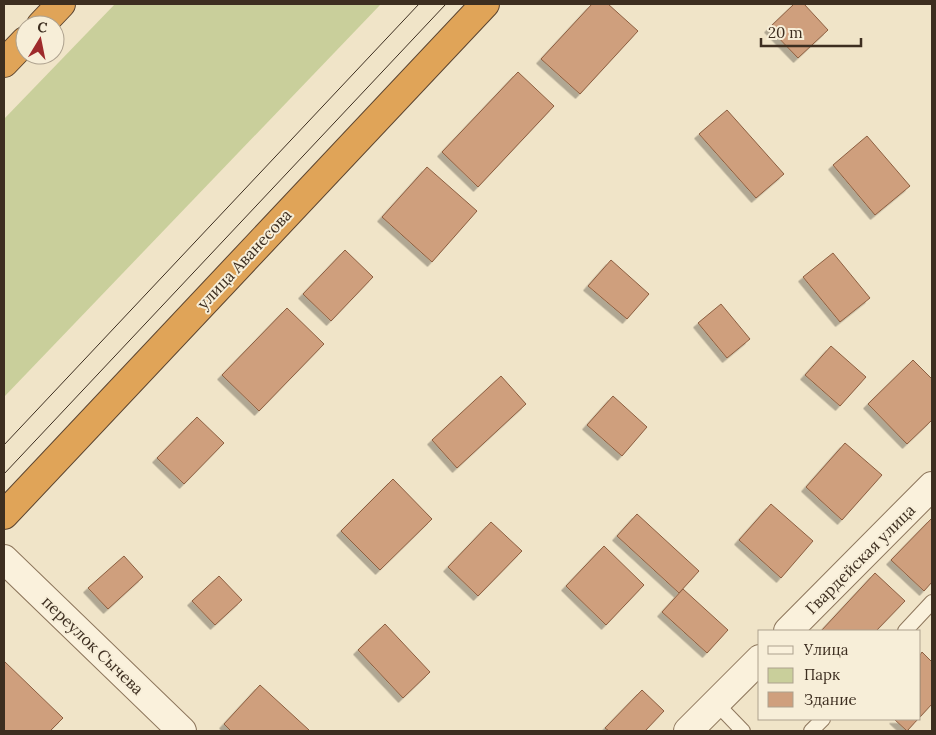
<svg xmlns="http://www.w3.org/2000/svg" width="936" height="735" viewBox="0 0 936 735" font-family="Lora,serif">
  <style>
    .green { fill: #c9cf9b }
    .building { fill: #cf9f7d; stroke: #8d5f41; filter: url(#shadow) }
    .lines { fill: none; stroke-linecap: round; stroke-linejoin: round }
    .lane-casing { stroke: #8d765c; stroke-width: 16 }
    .street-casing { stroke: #8d765c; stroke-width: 30 }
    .highway-casing { stroke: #5b4430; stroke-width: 30 }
    .lane { stroke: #faf1dc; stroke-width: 14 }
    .street { stroke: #faf1dc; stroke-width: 28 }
    .highway { stroke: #e0a458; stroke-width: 28 }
    .tram { stroke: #3d2e20; stroke-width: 1 }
    .labels { text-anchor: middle; stroke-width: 4; stroke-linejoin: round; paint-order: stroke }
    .street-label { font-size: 16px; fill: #3d2e20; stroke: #f7eed8 }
  </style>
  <defs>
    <filter id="shadow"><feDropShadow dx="-4.5" dy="4.5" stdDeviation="0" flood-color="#0004"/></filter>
  </defs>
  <rect width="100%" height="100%" fill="#f0e4c8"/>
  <path class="green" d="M115,4H381L4,397V119Z"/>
  <g class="building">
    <path d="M592,4H608L638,31L580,94L541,59Z"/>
    <path d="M794,4H804L828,30L798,58L769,28Z"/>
    <path d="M518,72L554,106L478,187L442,152Z"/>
    <path d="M727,110L784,174L756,198L699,134Z"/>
    <path d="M867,136L910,186L875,215L833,165Z"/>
    <path d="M427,167L477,211L432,262L382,217Z"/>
    <path d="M345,250L373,277L331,321L303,294Z"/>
    <path d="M833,253L870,298L840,322L803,277Z"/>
    <path d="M611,260L649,294L627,319L588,286Z"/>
    <path d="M721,304L750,339L727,358L698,323Z"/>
    <path d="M287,308L324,344L259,411L222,375Z"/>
    <path d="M831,346L866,377L840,406L805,375Z"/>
    <path d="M913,360L932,379V420L907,444L868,404Z"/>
    <path d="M501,376L526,404L457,468L432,440Z"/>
    <path d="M613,396L647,427L622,456L587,425Z"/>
    <path d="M197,417L224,443L184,484L157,458Z"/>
    <path d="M845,443L882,475L842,520L806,487Z"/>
    <path d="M393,479L432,519L380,570L341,531Z"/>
    <path d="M771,504L813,541L781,578L739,540Z"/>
    <path d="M637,514L699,571L679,593L617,536Z"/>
    <path d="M932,518V582L924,591L891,560Z"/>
    <path d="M491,522L522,551L478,596L448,567Z"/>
    <path d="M604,546L644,585L606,625L566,586Z"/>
    <path d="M124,556L143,577L108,609L88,588Z"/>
    <path d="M875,573L905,601L876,631H821Z"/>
    <path d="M219,576L242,600L215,625L192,601Z"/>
    <path d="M683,589L728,630L707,653L662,612Z"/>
    <path d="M385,624L430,672L403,698L358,650Z"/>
    <path d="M922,652L932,662V704L920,717V655Z"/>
    <path d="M4,661L63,718L50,731H4Z"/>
    <path d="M260,685L309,730L308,731H231L224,724Z"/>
    <path d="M642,690L664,711L645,731H609L605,728Z"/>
    <path d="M894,719H918L907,731Z"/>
  </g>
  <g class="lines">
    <defs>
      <g id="lane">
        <path d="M905,631L932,602"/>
        <path d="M716,703L743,731"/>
        <path d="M811,731L823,719"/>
      </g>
      <g id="street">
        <path d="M4,559L182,731"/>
        <path d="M788,631L932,486"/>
        <path d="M688,731L760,659"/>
      </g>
      <g id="highway">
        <path d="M41,25L61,4"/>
        <path d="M4,63L25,41"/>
        <path d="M4,515L485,4"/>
      </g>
    </defs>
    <use href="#lane" class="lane-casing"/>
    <use href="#street" class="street-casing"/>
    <use href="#highway" class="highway-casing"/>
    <use href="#lane" class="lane"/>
    <use href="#street" class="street"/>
    <use href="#highway" class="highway"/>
    <g class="tram">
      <path d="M4,445L419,4"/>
      <path d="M4,474L446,4"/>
    </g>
  </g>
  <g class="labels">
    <g class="street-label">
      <text transform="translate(244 259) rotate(-47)" y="6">улица Аванесова</text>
      <text transform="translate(860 559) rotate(-45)" y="6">Гвардейская улица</text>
      <text transform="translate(93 645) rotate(44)" y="6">переулок Сычева</text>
    </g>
  </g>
  <rect width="936" height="735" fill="none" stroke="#3d2e20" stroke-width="10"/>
  <rect x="758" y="630" width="162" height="90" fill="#f7eed8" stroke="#ada18e"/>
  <rect x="768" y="646" width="25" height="8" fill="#faf1dc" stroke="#ada18e"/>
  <text x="804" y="655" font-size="15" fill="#3d2e20">Улица</text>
  <rect x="768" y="668" width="25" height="15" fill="#c9cf9b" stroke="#ada18e"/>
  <text x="804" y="680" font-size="15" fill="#3d2e20">Парк</text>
  <rect x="768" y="692" width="25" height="15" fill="#cf9f7d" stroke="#ada18e"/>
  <text x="804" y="705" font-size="15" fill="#3d2e20">Здание</text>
  <g transform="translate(40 40) rotate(10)"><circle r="24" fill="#f7eed8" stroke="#ada18e"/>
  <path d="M0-4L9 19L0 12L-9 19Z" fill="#9e2a2b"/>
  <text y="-8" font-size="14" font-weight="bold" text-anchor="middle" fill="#3d2e20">С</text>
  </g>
  <path d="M761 38v8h100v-8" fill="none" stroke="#3d2e20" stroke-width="2.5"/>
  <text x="768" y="38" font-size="15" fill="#3d2e20" stroke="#f7eed8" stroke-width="4" paint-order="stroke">20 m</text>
</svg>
